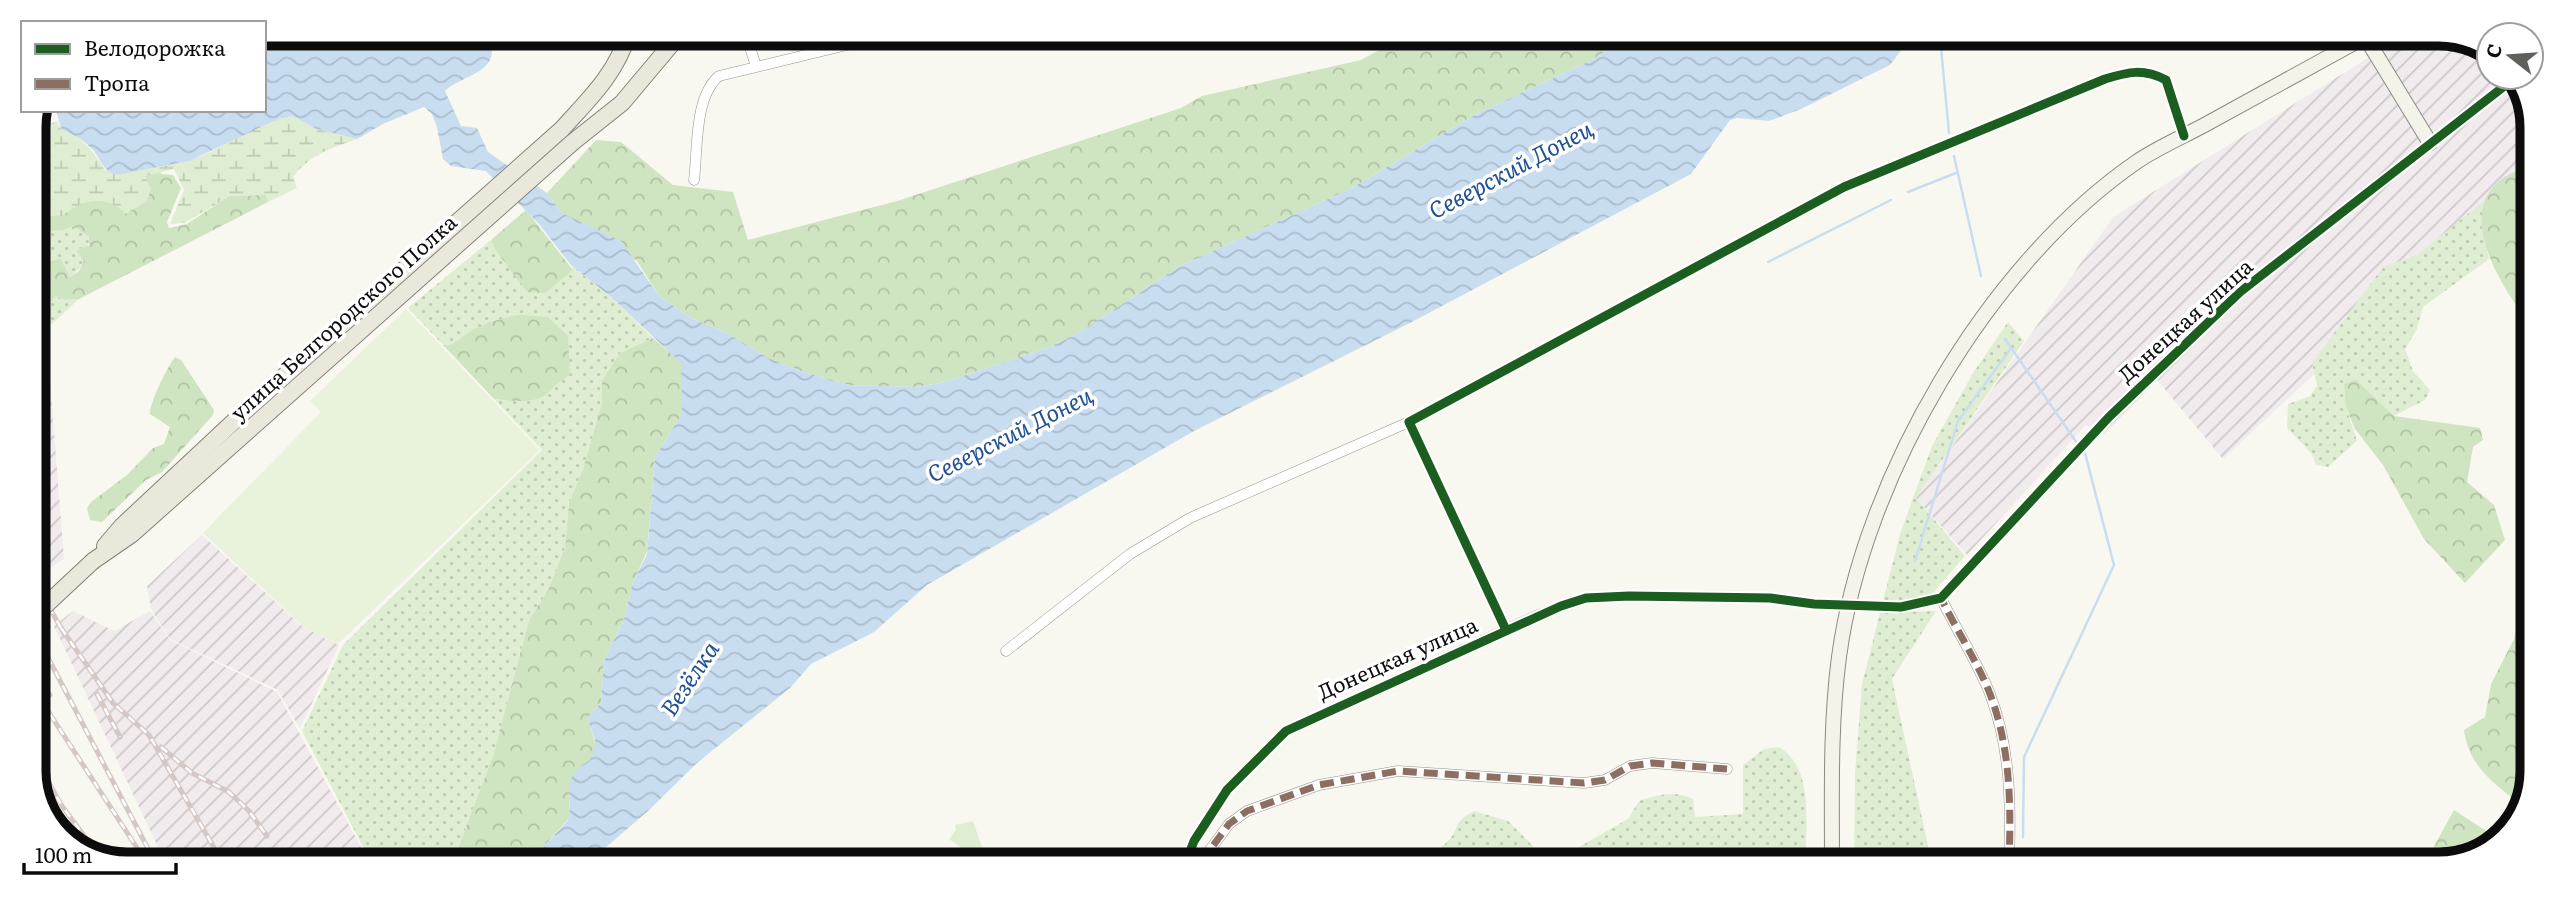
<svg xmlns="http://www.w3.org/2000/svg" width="2566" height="898" viewBox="0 0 2566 898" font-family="Literata,serif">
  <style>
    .industrial { fill: url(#industrial-furrows) }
    .grass { fill: url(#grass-dots) }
    .forest { fill: url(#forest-crowns) }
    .wetland { fill: url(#wetland-marsh) }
    .park { fill: #dfeed2 }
    .pitch { fill: #e9f2db }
    .water { fill: url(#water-waves) }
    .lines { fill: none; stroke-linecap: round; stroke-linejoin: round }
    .stream { stroke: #c9ddf0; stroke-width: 2.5 }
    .street-tunnel { stroke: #d5d5ce; stroke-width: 10; stroke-dasharray: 10 5; stroke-linecap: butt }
    .street-casing { stroke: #93928f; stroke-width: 11 }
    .secondary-casing { stroke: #898985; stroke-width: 16 }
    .primary-casing { stroke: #80807c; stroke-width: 18 }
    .street { stroke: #fefefd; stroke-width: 10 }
    .secondary { stroke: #f3f3e9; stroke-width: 14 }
    .primary { stroke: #eae8da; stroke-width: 16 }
    .rail-casing { stroke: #d4c7c5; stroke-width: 5 }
    .rail { stroke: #fff; stroke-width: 2.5; stroke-dasharray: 8; stroke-linecap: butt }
    .primary-bridge-casing { stroke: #80807c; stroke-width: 18; stroke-linecap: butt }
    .primary-bridge { stroke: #eae8da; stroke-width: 16 }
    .quiet { stroke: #8d6e63; stroke-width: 7; stroke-dasharray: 14 7; stroke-linecap: butt }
    .cycleway-casing { stroke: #fff; stroke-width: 13 }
    .cycleway { stroke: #1b5e20; stroke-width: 9 }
    .labels { text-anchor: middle; stroke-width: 7; stroke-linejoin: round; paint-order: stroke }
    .street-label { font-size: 21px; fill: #0c0c0c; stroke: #fff }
    .water-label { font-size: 23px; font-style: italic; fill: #205192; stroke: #fff }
    .rim { fill: none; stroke: #0c0c0c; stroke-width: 9 }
  </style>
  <defs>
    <pattern id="industrial-furrows" width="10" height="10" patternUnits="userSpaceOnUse" patternTransform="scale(1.75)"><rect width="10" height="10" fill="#f1ebed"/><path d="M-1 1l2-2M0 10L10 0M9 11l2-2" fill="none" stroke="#cdc8ca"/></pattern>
    <pattern id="grass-dots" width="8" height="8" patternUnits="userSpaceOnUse" patternTransform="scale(1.75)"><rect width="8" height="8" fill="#dfeed2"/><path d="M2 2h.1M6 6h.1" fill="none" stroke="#becbb3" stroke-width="1.8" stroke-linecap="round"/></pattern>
    <pattern id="forest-crowns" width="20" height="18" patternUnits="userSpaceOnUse" patternTransform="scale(1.75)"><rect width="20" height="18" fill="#cfe4c0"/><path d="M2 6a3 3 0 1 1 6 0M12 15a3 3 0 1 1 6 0" fill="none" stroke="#b1c2a4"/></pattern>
    <pattern id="wetland-marsh" width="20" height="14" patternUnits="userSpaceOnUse" patternTransform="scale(1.75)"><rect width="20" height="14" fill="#dfeed2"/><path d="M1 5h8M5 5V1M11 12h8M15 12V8" fill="none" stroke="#becbb3"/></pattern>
    <pattern id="water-waves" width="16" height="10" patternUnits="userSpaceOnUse" patternTransform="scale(1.75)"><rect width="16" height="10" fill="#c9ddf0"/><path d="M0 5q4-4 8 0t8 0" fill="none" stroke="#abbccd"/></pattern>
  </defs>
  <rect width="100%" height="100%" fill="#f9f8f0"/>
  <g class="industrial">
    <path d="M2400,38H2469L2489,52V77H2516L2533,120L2532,184L2323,366L2223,459L2157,380L2103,434L2086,425L1967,555L1916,498L2113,217Z"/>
    <path d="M33,357L49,368L64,559L39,575L33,565Z"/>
    <path d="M202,535L303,627L339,645L300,729L278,690L170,639L151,609L147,586Z"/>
    <path d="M73,611L114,631L150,611L170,640L277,692L368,860H164L54,626Z"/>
  </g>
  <g class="grass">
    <path d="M57,121L61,129L47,140L37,180L42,191L49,194L47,211L33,224V132Z"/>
    <path d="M2485,200L2481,223L2489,259L2423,307L2417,329L2405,349L2413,371L2430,390L2425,400L2394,416L2356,381L2346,407L2357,441L2328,467L2316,465L2312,454L2287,428L2288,404L2310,396L2317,386L2312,363L2383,267L2417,255Z"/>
    <path d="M73,226L89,237C89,253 83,268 70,277L59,258L51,301L55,296L64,300L79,299L51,325L33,279V233L64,230Z"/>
    <path d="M492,239L494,248L573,270L571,265L611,297L653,338L620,353L602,380V402L584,466L569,503L565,547L548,590L529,620L493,756L453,861L370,860L302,731L343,645L542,450L494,399C517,400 538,403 554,384L469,332L454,345L444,346L408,308Z"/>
    <path d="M2008,322L2024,341L1916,498L1965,556L1931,595L1897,601V612L1936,611L1892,679L1932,864H1854L1855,774L1862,684L1900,534L1932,446L1973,373Z"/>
    <path d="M1779,747C1815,768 1805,826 1806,863H1396L1399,860L1425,862C1433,850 1442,848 1449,840C1462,825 1451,824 1474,811L1508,821L1535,848L1561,863L1579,847L1628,819L1639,801C1658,795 1674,790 1693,799L1695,817L1743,814V765L1764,749Z"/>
  </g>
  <g class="forest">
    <path d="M1405,36H1628L1594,59L1476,114L1350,189L1178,267L1082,331L1050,347L945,382L916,387L849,385L801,371L768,358L727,333L691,318L659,296L637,261L591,227L562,213L547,193L596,140L621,142L673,185L733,192L748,240L897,201L1181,108L1202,96L1361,60Z"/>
    <path d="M2529,167L2532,169V205C2513,218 2517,232 2532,246L2531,325C2496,282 2441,190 2529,167Z"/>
    <path d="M160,168L161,174L173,175L181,188L167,222L169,228L187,224L229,196L266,195L268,202L79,299L64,300L55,296L51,302C40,289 40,281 45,265L60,258L70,277L79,271L84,260L77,252L79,248L89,246V237L73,226L64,230L33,233V224L47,211C68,211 85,198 106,196C120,195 136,202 149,195L143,180L145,170Z"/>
    <path d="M526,210L573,270L545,293L527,292L494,248L492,239Z"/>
    <path d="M519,315L548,317L568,336L570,375C557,382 552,390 544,396C530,404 508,400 494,399L444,346C458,345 462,335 474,329C489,322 503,318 519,315Z"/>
    <path d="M653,338L682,363V414L655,457L647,551L633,582L624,619L604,661L601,703L588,717C589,735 601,738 591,760C565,776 571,790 569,818L531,861H453L493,756L529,620L548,590L565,547L569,503L584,466L602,402V380L620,353Z"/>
    <path d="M175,357L181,360L214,410L213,415L162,472L146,480L102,522L90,520L87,508L91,502L127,475L153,448L164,444L170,427L150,414C150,401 167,368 175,357Z"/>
    <path d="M2356,380L2394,416L2480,428L2483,440L2473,447L2467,482L2494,505L2505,540L2465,583L2424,539L2383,465L2355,429L2346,407L2344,384Z"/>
    <path d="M2530,566L2528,801L2524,807C2495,784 2469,768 2464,730L2485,717L2491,684L2514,639Z"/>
    <path d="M2454,810L2500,840L2496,846L2434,865L2432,850Z"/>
  </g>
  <path class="wetland" d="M293,116L316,129L357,139C332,148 310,154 293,177L297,188L268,202L266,195L230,196L184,223L170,224L184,190L174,169L145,176L151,189L146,202L126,214C107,194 82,199 62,216H48L36,186L42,142L52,132L61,129C83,138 93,150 105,170C139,171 178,167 210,152C238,139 262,120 293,116Z"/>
  <path class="park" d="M973,821L984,853L974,857L949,839L956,830L955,825Z"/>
  <path class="pitch" d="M406,309L540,450L338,644L304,627L203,533L321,412L310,401Z"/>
  <path class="water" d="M264,34H487C507,73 461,74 445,91L461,126L477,128L488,152L547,193L562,213L621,241L659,296L691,318L727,333L768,358L801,371L849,385L916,387L945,382L1050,347L1082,331L1178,267L1350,189L1476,114L1594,59L1628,36L1911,37L1890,65L1801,109L1769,121L1737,118L1730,120L1691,174L1410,323L1194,431L927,585L874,632L811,664L790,688L698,762L648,811L590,861H531L568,820C574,791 559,779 590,760C602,735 589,735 588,717L601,703L604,661L624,619L633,582L647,554L655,457L682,414L681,363L611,297L571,265L539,224L486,171L451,166L443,159L437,127L432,114L424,107L383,124L357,139L316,129L293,116L278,119L189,161L116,175C102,169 102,162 94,151C84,140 74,135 61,129L56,110H264Z"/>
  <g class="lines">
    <g class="stream">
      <path d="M1940,37L1949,133"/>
      <path d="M1954,156L1981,276"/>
      <path d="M1908,192L1956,173"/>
      <path d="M1768,262L1891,200"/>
      <path d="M2005,339L2077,443"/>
      <path d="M1915,561L1958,421L2011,348"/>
      <path d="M2023,837L2024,757L2114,565L2085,453"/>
    </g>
    <path class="street-tunnel" d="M1814,604L1901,607"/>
    <defs>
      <g id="street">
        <path d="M746,35L756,66"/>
        <path d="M694,180C698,149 694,97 719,76L888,35"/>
        <path d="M1941,598C1956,629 1978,663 1990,694C2011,749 2011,806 2009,864"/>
        <path d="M1901,607L1941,598L2109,417L2240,292L2516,77"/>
        <path d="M1506,630L1409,422L1844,187L2105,79C2128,72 2143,68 2166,80L2184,136"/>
        <path d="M1006,651L1130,554L1190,518L1409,422"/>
        <path d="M1186,862L1194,841L1227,790L1286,731L1538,615L1586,598L1629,596L1770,598L1814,604"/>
        <path d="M1201,862L1229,824L1247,811L1319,785L1398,771L1584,783L1605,780L1630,766L1652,763L1727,769"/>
      </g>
      <g id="secondary">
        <path d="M2366,38L2430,143"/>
        <path d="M1832,863C1832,795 1830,725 1839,657C1863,478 1987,266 2135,163C2158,147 2185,136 2210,122C2261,94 2312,66 2363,38"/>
      </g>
      <g id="primary">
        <path d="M105,546L122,526L245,411L562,129C589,99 616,74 628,34"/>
        <path d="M93,561L132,534L573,142L622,103L680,34"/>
      </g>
    </defs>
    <use href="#street" class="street-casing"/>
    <use href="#secondary" class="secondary-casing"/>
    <use href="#primary" class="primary-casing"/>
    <use href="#street" class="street"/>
    <use href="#secondary" class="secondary"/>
    <use href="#primary" class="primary"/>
    <defs>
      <g id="rail">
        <path d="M33,579L65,635"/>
        <path d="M61,628L113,703L149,735L220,858"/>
        <path d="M33,629L154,860"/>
        <path d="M33,671L50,695"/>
        <path d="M33,688L141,854"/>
        <path d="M97,694L120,737"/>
        <path d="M161,747L192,773L229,792L249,811L267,836"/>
        <path d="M33,755L62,806L102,860"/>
        <path d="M34,780L50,803"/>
        <path d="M46,812L63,836"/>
      </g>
    </defs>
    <use href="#rail" class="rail-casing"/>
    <use href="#rail" class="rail"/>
    <defs>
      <path id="primary-bridge" d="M33,617L93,561"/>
    </defs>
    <use href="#primary-bridge" class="primary-bridge-casing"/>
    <use href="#primary-bridge" class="primary-bridge"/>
    <g class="quiet">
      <path d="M1936,599L1941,598C1956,629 1978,663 1990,694C2011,749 2011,806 2009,864"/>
      <path d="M1201,862L1229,824L1247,811L1319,785L1398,771L1584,783L1605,780L1630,766L1652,763L1727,769"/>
    </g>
    <defs>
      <g id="cycleway">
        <path d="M1506,630L1409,422L1844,187L2105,79C2128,72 2143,68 2166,80L2184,136"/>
        <path d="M1186,862L1194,841L1227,790L1286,731L1561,606L1586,598L1629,596L1770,598L1814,604L1901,607L1941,598L2109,417L2240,292L2516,77"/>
      </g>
    </defs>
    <use href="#cycleway" class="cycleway-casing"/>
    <use href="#cycleway" class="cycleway"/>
  </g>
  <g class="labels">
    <g class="street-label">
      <text transform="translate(344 318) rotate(-42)" y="7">улица Белгородского Полка</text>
      <text transform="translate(2186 321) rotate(-42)" y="7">Донецкая улица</text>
      <text transform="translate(1398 659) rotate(-24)" y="7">Донецкая улица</text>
    </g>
    <g class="water-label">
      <text transform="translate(1511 170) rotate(-28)" y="8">Северский Донец</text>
      <text transform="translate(1010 435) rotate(-27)" y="8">Северский Донец</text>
      <text transform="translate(690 679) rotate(-56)" y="8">Везёлка</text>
    </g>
  </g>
  <path d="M0 0H2566V898H0ZM127 46H2439A81 81 0 0 1 2520 127V771A81 81 0 0 1 2439 852H127A81 81 0 0 1 46 771V127A81 81 0 0 1 127 46Z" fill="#fff" fill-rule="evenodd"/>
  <path class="rim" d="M127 46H2439A81 81 0 0 1 2520 127V771A81 81 0 0 1 2439 852H127A81 81 0 0 1 46 771V127A81 81 0 0 1 127 46Z"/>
  <rect x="21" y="21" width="245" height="91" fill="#ffffff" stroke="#9e9e9e" stroke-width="2"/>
  <rect x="35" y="44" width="35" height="10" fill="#1b5e20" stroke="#9e9e9e" stroke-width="2"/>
  <text x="84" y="56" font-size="21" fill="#0c0c0c">Велодорожка</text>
  <rect x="35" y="79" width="35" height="10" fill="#8d6e63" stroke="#9e9e9e" stroke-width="2"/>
  <text x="84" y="91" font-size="21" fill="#0c0c0c">Тропа</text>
  <g transform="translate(2510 56) rotate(287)"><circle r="33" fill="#ffffff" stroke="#9e9e9e" stroke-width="2"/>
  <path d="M0-5L12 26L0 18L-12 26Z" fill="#5f5f5c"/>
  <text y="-10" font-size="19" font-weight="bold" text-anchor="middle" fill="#0c0c0c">С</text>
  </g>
  <path d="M24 863v10h152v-10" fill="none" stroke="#0c0c0c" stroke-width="3.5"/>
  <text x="35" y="863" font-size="21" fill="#0c0c0c" stroke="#ffffff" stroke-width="5" paint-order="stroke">100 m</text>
</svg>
